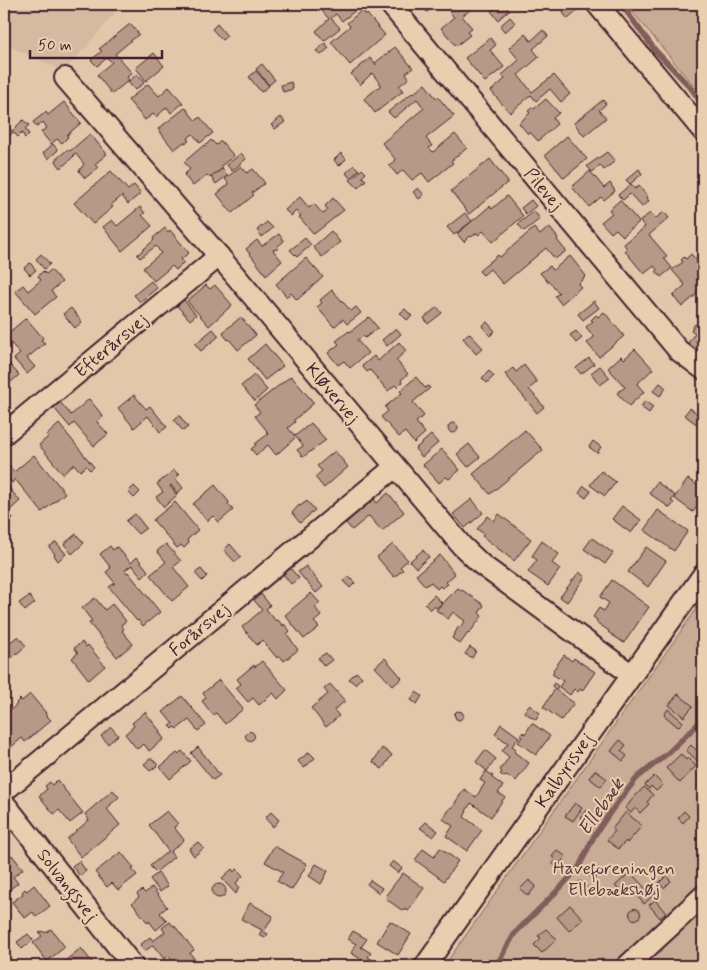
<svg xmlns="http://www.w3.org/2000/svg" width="707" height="970" viewBox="0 0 707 970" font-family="Mynerve,sans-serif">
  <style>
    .built { fill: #d4baa0 }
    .green { fill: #c8ac95; stroke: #896660 }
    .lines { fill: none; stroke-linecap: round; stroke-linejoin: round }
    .stream { stroke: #825d5a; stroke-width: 5.5 }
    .building { fill: #b79987; stroke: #4a1f2b }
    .street-casing { stroke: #4a1f2b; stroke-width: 24 }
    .street { stroke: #e7cfb0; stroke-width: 20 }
    .labels { text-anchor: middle; stroke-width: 4; stroke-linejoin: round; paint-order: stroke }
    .street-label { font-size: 18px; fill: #4a1f2b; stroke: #e7cfb0 }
    .park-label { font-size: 18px; fill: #5d343b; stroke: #e7cfb0 }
    .water-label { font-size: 19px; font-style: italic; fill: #5d343b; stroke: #e7cfb0 }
  </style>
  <rect width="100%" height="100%" fill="#e1c8ab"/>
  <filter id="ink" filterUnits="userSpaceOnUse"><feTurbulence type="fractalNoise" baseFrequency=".02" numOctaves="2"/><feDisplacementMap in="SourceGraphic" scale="10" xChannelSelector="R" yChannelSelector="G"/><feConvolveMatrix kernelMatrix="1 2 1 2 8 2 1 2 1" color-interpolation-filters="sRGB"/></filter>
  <g filter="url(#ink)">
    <path class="built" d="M4,4H122L88,45L64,71L4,44Z"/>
    <g class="green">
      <path d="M626,4H703V97Z"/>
      <path d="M703,600V966H444Z"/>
    </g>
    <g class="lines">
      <g class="stream">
        <path d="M621,4L655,50L690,87L703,105"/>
        <path d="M496,966L515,933L561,887L579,867L594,836L614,807L637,778L668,753L703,719"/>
      </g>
    </g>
    <g class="building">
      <path d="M316,4H359L361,6L342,21L336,14L331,18L340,28L324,41L316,31L329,19Z"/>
      <path d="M416,4H437L427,12L422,6L419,7Z"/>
      <path d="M459,4H478L462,16L472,28L467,32L470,35L456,46L441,28L454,17L449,12Z"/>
      <path d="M499,4H503L509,10L498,20L491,11Z"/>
      <path d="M575,4H581L583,6L568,19L563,13Z"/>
      <path d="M362,10L366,15L367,14L385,35L350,65L331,42L350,26L347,23Z"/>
      <path d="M510,17L515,23L505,32L500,26Z"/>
      <path d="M130,24L139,34L115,54L132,73L127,77L129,80L112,94L97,75L112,62L107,58L97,66L91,60L102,51L99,49Z"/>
      <path d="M217,24L227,36L222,40L212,29Z"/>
      <path d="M543,30L548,36L533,49L539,57L518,75L532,92L554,75L570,94L561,102L550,89L536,101L531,95L510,113L491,91L505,79L502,75L519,60L509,48L525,34L531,41Z"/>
      <path d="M490,38L496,45L490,50L504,67L485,82L465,58Z"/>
      <path d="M325,43L329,48L321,55L316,51Z"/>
      <path d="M395,47L413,68L406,73L409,78L399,86L403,91L375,113L364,99L381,85L372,73L360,85L351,74L370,58L376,65L375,63Z"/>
      <path d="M154,53L164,66L146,81L136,68Z"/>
      <path d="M262,64L275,80L269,85L256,69Z"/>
      <path d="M256,71L269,86L261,92L249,77Z"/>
      <path d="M137,74L144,83L135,90L128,82Z"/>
      <path d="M291,82L293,89L283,92L281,85Z"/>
      <path d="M148,84L159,96L169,87L183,103L171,113L167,107L156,117L153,114L145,120L128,100Z"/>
      <path d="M425,84L436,98L438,97L454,116L426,138L432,146L429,148L433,152L455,134L467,148L451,161L453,163L429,182L422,173L412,180L403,170L397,175L389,165L396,160L382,143L424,108L417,99L394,118L388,112L412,93L413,94Z"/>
      <path d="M546,99L559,113L553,118L557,124L538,141L530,132L528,134L519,123L530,113L528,111L533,107L534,109Z"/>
      <path d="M603,100L606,104L599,110L606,118L584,136L574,123Z"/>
      <path d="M64,102L81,123L67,135L68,137L62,143L57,139L51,144L41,132L47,128L43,122L37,127L33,122L46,112L48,115Z"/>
      <path d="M185,108L188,110H187L196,121L200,117L213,133L200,143L193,134L187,139L189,141L185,143L184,142L174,150L158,129Z"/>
      <path d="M281,117L285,122L275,129L271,125Z"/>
      <path d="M23,120L29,125L25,129L29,134L25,138L22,133L18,137L13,132L4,142V124L12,131Z"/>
      <path d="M90,134L107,154L95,164L98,168L85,178L79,171L84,164L75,153L73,155L74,156L61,168L55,160L68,149L70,151Z"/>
      <path d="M567,136L587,159L564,178L545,155Z"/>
      <path d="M211,140L216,145L221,141L234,156L221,166L223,168L210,178L207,175L193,186L184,175L190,169L184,162L204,145L205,146Z"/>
      <path d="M53,144L58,150L48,159L43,153Z"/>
      <path d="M607,152L615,161L604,170L600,165L592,172L587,166Z"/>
      <path d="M241,153L246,159L232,171L227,165Z"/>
      <path d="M341,153L346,159L339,166L334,160Z"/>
      <path d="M490,159L508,182L469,214L451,191Z"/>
      <path d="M354,165L359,170L350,178L346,173Z"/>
      <path d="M241,166L247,173L253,169L265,183L252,193L254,195L232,213L217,194L229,184L225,179Z"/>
      <path d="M222,169L228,175L216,184L211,177Z"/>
      <path d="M362,169L366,173L362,177L366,180L358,188L350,180Z"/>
      <path d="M639,169L642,174L630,184L626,180Z"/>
      <path d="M111,171L128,190L134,185L141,193L128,204L122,196L111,205L113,207L93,224L74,203Z"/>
      <path d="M590,171L604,188L610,183L615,191L604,200L601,197L589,207L572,187Z"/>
      <path d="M631,184L635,189L639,186L648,197L647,198L649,201L642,207L630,194L623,200L618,195Z"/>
      <path d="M418,188L424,195L419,199L413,192Z"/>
      <path d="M507,196L523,216L493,242L483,231L479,235L477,233L471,237L470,236L464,242L457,234L490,206L492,209Z"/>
      <path d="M300,197L309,208L314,204L323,214L328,210L325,206L333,198L344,210L314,234L299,217L301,216L296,211L291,216L285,210Z"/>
      <path d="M531,200L536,206L526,214L521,208Z"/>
      <path d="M620,200L639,222L623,236L616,229L611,233L601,222L612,213L609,210Z"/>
      <path d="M140,207L145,213L142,215L152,226L122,251L103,227L112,220L117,226Z"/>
      <path d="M534,211L540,219L524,231L518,224Z"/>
      <path d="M664,212L669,218L649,235L667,256L664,258L672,268L661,277L656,271L657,270L654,266L644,274L625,251L627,249L624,244L645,227L640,221L650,213L655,219Z"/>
      <path d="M465,213L472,221L454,235L447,227Z"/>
      <path d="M267,222L273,228L262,237L257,230Z"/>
      <path d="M549,227L558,238L557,240L566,251L555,259L546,248L503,284L490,269L483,275L479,271L498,255L500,257L534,228L540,235Z"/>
      <path d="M165,228L168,232L170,230L189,253L181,259L184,262L176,270L172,266L154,281L143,268L161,253L156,246L140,258L137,255L154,240L153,238Z"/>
      <path d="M331,231L340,242L322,257L313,247Z"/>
      <path d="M279,234L284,241L278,246L279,247L276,250L275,249L273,250L282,261L266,275L246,249L257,240L262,246Z"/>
      <path d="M305,238L311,245L297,257L290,250Z"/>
      <path d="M41,254L50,264L44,269L36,259Z"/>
      <path d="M691,254L703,268V273L696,279L702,286L696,292L697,294L682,307L673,296L685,285L672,270L683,262L681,260L684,257L686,259Z"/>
      <path d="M570,256L586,276L578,284L581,287L561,304L555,296L559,293L549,281L548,282L540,273L550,266L553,270Z"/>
      <path d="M306,258L323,277L297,300L291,293L287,297L276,284Z"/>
      <path d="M30,263L36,270L30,275L24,268Z"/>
      <path d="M51,270L62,282L51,291L56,297L35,314L15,291L23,285L28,291L41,280L38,276L43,271L46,274Z"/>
      <path d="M151,281L157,288L140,302L134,295Z"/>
      <path d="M206,285L210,289L215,285L232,305L209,326L187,301Z"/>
      <path d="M332,290L351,311L356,307L361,313L347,324L343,319L334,327L317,307L322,303L320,300Z"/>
      <path d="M184,300L196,315L190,320L177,306Z"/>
      <path d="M594,301L599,308L583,320L578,314Z"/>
      <path d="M437,307L442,313L428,324L424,318Z"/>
      <path d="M71,308L82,322L75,328L63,314Z"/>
      <path d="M405,309L412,316L407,320L400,313Z"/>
      <path d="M604,312L624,336L599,357L587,343L594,337L586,327L593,321L591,320L596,315L598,317Z"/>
      <path d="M241,317L256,335L238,350L229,339L228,340L223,334L224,333L223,332Z"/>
      <path d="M369,317L378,328L365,338L363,336L357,340L368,353L350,368L344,361L338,365L328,353L339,344L336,341L349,331L350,332Z"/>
      <path d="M26,318L43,338L41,340L45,343L27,358L35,367L27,374L14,359L20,354L5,336Z"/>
      <path d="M487,322L495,331L490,336L482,326Z"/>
      <path d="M695,324L703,329V355L688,343L695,333L691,330Z"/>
      <path d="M396,328L401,334L387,346L382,340Z"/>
      <path d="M213,329L219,336L201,351L195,344Z"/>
      <path d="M576,331L582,338L576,343L570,335Z"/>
      <path d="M469,333L483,348L476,354L463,338Z"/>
      <path d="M399,342L406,351L396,360L408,374L401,380L402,382L397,387L395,385L388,391L370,370L367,372L362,366L374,356L378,361Z"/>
      <path d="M265,344L283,366L265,380L248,359Z"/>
      <path d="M635,349L653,369L637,384L644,392L629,406L617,393L625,387L608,368L621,356L624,359Z"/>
      <path d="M4,358L19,375L4,388Z"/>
      <path d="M589,358L594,364L581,374L576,368Z"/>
      <path d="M524,365L537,382L529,389L544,407L537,413L505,374L513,368L516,372Z"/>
      <path d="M600,366L610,378L600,385L591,373Z"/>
      <path d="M489,371L494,376L487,383L482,378Z"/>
      <path d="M254,375L267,390L255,401L241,386Z"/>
      <path d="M291,376L314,403L294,420L295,422L288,428L295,436L311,423L326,440L303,457L297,450L303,446L296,437L276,455L268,445L256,455L251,449L256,445L255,444L268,434L266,432L267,431L255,416L260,412L254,405Z"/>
      <path d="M416,377L425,388L428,386L430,388L413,402L424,416L416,422L425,433L414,443L405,432L399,437L381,417L388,411L385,407L402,393L400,391Z"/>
      <path d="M660,383L666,388L660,396L653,391Z"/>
      <path d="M134,395L146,409L150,406L167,427L160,432L148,416L134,428L118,408Z"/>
      <path d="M89,399L103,416L97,422L108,434L94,446L74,423L70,427L54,408L60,402L71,415Z"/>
      <path d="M645,401L653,407L649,413L641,407Z"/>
      <path d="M690,408L703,418L698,425L684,415Z"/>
      <path d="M179,415L188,427L183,431L174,420Z"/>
      <circle cx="453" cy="428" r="5"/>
      <path d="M59,424L94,467L90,470L86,466L80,471L74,464L63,474L39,445L48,437L47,435Z"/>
      <path d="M525,430L543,450L490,494L473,474Z"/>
      <path d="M431,435L438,443L422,457L415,449Z"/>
      <path d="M593,441L601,447L597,453L589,447Z"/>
      <path d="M469,444L480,457L468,467L457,454Z"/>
      <path d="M442,449L460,470L449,479L446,477L439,483L423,465Z"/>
      <path d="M335,451L348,467L324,488L315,477L322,471L317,466Z"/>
      <path d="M34,455L65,493L42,512L15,479L12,483L4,473V462L6,461L14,472Z"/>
      <path d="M174,470L179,475L175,478L183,488L177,493L171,485L170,486L177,495L164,507L156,497L163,492L157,484Z"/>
      <path d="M601,471L616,482L605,496L590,485Z"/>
      <path d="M688,479L703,489V498L693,512L674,498Z"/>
      <path d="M4,482L20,501L8,512L13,518L4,526Z"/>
      <path d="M657,482L675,496L671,501L674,503L670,508L649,493Z"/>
      <path d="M215,485L229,502L228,504L233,510L219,522L213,516L207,521L193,504Z"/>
      <path d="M134,486L140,492L134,498L128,492Z"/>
      <path d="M584,486L591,491L586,498L579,493Z"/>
      <path d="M388,493L404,512L382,531L369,516L352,530L346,523L373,498L377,503Z"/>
      <path d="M472,499L483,513L465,528L453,514Z"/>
      <path d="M307,501L315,510L300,523L292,513L299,505L300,506Z"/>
      <path d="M175,502L198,530L187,540L189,543L184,548L181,545L177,548L153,520Z"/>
      <path d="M622,506L641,520L631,533L612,519Z"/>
      <path d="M658,510L688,531L674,551L644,530Z"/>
      <path d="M135,514L146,528L138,534L126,521Z"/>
      <path d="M499,514L531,539L514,561L482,536L484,534L477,529L488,516L494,521Z"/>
      <path d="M76,534L84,543L72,554L64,544Z"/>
      <path d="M592,538L613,553L605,564L584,549Z"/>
      <path d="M542,541L559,554L552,563L560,569L548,586L528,572L537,560L532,556Z"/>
      <path d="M56,542L66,554L58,561L54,555L55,554L49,547Z"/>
      <path d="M166,544L181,561L173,567L189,587L172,601L150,575L166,562L157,551Z"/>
      <path d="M230,544L241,557L235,562L224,550Z"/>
      <path d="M393,544L408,560L400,567L403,570L394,577L377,557Z"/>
      <path d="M110,546L113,550L117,547L131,563L137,557L148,571L142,577L132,565L125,570L127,573L128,572L160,612L143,626L138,620L137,621L109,587L115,583L106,572L111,568L100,554Z"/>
      <path d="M646,547L666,561L648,587L628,572Z"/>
      <path d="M423,550L429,557L416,568L410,561Z"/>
      <path d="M440,555L455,574L446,582L448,584L442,588L440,586L437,589L431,582L425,586L416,575Z"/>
      <path d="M306,566L323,587L316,593L298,572Z"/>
      <path d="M290,568L299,578L291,584L283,574Z"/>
      <path d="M201,569L207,576L202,581L195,573Z"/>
      <path d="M579,572L585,577L567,602L560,597Z"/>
      <path d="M348,576L355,583L350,588L343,581Z"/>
      <path d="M612,580L649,607L624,643L608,632L609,631L596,622L597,620L593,617L599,608L604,611L609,603L600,597Z"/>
      <path d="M458,588L462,591V590L484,605L479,613L482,616L469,634L468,633L460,644L452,638L459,626L460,627L465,621L453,612L448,619L436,610Z"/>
      <path d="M311,593L320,603L315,607L321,616L314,622L319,627L304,639L285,615Z"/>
      <path d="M261,594L270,605L266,609L276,621L278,620L283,626L284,624L290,631L287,634L298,650L284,661L280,656L277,658L262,640L257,645L242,627L262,610L254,600Z"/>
      <path d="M434,595L442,603L436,608L434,606L430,610L425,604Z"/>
      <path d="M29,596L35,603L25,611L19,603Z"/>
      <path d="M95,598L105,610L112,604L126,621L121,625L124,629L122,631L133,644L117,657L89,623L92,621L82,608Z"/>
      <path d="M18,636L26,646L4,664V647Z"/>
      <path d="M82,642L86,647L88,645L105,666L89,680L72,658L78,653L74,648Z"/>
      <path d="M470,647L476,651L472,658L465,654Z"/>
      <path d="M326,653L332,660L324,666L318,658Z"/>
      <path d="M564,655L572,661L574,658L595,672L582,691L580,689L578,692L574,689L570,695L559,687L563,681L552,674L554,671L553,670Z"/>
      <path d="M385,658L402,678L393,686L375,667Z"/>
      <path d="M262,661L287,690L278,699L273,693L259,705L253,698L248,702L236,688L241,684L237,679L254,665L255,667Z"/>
      <path d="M356,672L362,677L355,684L349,679Z"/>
      <path d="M219,680L243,709L225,724L216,713L213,715L202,701L206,698L203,693Z"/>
      <path d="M554,683L558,686L556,690L574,703L561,720L543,707L555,689L552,686Z"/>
      <path d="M330,684L345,701L334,710L339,716L326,727L311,708L328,694L324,689Z"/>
      <path d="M416,692L422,696L417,704L411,700Z"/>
      <path d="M30,694L46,713L45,714L51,720L25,742L22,738L4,753V716L17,704L16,703L20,699L22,701Z"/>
      <path d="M678,694L693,706L684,717L669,705Z"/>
      <path d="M182,696L206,725L198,731L189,720L177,729L175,727L173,729L170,726L173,724L163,712Z"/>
      <path d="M529,705L540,713L536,720L524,712Z"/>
      <path d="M668,709L683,722L678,727L664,715Z"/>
      <path d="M457,711L462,712L464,716L460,720L456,719L454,714Z"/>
      <path d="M145,712L160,731L159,732L164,739L149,751L144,744L137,749L125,734L134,726L132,723Z"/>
      <path d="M532,723L550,736L536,755L518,742L522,737L520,736L523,732L525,734Z"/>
      <path d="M501,724L519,737L512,746L516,749L514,752L529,763L516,781L506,775L505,777L500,774L502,772L500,770L509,757L502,751L508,743L495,734Z"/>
      <path d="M111,727L118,735L108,744L101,736Z"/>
      <circle cx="250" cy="736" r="4.5"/>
      <path d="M620,740L626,745L621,751L627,756L623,761L611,751Z"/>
      <path d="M691,745L703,757V766L686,750Z"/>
      <path d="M198,747L220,775L213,780L191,753Z"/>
      <path d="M382,748L392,755L382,769L373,762Z"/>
      <path d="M485,750L496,759L487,771L476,762Z"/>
      <path d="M182,751L191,761L170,779L160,767L177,753L178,754Z"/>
      <path d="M309,752L315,758L304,768L298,761Z"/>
      <path d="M681,754L686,760L688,758L696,766L680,783L666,768Z"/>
      <path d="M151,758L158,765L150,771L144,764Z"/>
      <path d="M595,770L607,779L601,787L589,778Z"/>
      <path d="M486,771L493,776L491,777L503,786L498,793L505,797L491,817L471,803L466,811H467L464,817L482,830L467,851L446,836L453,826L443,819L451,807L452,808L456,803H455L464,789L476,797L485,783L480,780Z"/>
      <path d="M654,776L663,785L656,791L651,786L649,789L645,785Z"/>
      <path d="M57,780L83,813L70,823L59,810L54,814L39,796L47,789L45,786L50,782L52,785Z"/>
      <path d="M644,787L653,795L647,802L649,804L640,813L635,808L631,813L625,808L630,803H629Z"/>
      <path d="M113,790L119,797L110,805L111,806L107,809L120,825L81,857L67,839L89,820L85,814Z"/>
      <path d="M575,803L582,808L573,821L565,816Z"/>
      <path d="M586,810L592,815L587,822L580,817Z"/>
      <path d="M167,811L178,824L174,827L184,840L170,852L174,857L156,872L150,866L168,851L149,825Z"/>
      <path d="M684,811L689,816L683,823L678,818Z"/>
      <path d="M271,812L279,820L273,827L265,818Z"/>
      <path d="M626,812L642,826L627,843L626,841L618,849L607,840L615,831L612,829Z"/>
      <path d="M426,822L438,831L433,837L420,828Z"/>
      <path d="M198,842L204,848L194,856L189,849Z"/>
      <path d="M274,846L307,864L292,890L277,881L283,872L265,862Z"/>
      <path d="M440,848L458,861L444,881L415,860L423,849L434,857Z"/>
      <path d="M557,850L565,856L558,868L552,863L555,859L552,857Z"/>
      <path d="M121,852L134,868L132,869L137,875L118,890L112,883L107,887L95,872Z"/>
      <path d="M12,855L23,869L13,877L18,883L4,894V861Z"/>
      <path d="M79,861L86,871L80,876L72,866Z"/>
      <path d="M393,861L402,868L398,873L389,866Z"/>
      <path d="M316,864L328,871L321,884L309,876Z"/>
      <path d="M591,867L598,875L593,880L586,873Z"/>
      <path d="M232,869L234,872L237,869L243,876L236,883L239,887L236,894L223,880L222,878Z"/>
      <path d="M630,872L646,889L638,897L628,886L621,892L615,886Z"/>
      <path d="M158,873L168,886L160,892L150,879Z"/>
      <path d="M403,873L424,888L408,911L405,909L403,911L386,899L387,896L386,895Z"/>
      <path d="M666,876L671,881L664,888L659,883Z"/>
      <path d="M370,880L382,888L379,893L367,884Z"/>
      <path d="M529,880L536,886L528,896L520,889Z"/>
      <path d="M580,881L587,887L579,895L573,888Z"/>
      <circle cx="219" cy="891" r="7"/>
      <path d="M34,885L50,906L36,917L33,912L25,918L12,902L23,894L22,892L25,889L27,891Z"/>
      <path d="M152,887L167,907L160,913L167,921L156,930L149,921L148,923L132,903L139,897L137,894L142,890L145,893Z"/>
      <path d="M651,887L656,893L644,904L639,898Z"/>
      <path d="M655,900L666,913L660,918L649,905Z"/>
      <path d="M250,903L273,916L264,932L268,934L265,938L259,935L262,930L241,919Z"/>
      <path d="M570,905L583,919L569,931L557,917Z"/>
      <circle cx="635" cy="914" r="5.5"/>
      <path d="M390,921L411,934L398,955L377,942Z"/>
      <path d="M170,922L173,926L174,925L194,950L190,953L195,960L186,966H176L169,956L164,959L153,945L145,951L140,945L150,937L153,941L165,932L162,928Z"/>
      <path d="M51,929L65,947L47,961L33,943L42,936L39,933L43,931L45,933Z"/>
      <path d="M546,929L557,939L542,953L534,945L541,938L538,936Z"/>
      <path d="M353,931L367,939L361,947L371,953L368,957L382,966H363L366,962L351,953L356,944L348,939Z"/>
      <path d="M28,934L33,940L22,949L17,942Z"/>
      <path d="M81,948L95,966H61L62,965L61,964Z"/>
    </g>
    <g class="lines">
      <defs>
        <g id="street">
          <path d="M390,4L679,351L703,369"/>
          <path d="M597,4L703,131"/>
          <path d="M65,78L219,256L462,546L482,565L632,675"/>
          <path d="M4,434L219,256"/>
          <path d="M4,791L395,467"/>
          <path d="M4,803L133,966"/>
          <path d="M425,966L703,575"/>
          <path d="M627,966L703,896"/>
        </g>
      </defs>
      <use href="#street" class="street-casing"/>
      <use href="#street" class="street"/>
    </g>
  </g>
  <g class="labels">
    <g class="street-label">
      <text transform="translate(544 189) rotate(50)" y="6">Pilevej</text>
      <text transform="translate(111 345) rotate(-40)" y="6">Efterårsvej</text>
      <text transform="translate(333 393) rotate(50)" y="6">Kløvervej</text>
      <text transform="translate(199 629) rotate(-40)" y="6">Forårsvej</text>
      <text transform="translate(564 770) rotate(-55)" y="6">Kalbyrisvej</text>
      <text transform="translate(68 885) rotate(52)" y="6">Solvangsvej</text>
    </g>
    <g class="park-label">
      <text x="614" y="874">Haveforeningen<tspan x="614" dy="21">Ellebækshøj</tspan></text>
    </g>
    <g class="water-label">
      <text transform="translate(600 806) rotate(-55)" y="7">Ellebæk</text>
    </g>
  </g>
  <rect width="707" height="970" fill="none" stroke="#e7cfb0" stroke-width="20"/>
  <rect x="10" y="10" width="687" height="950" fill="none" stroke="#4a1f2b" stroke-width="2" filter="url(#ink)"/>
  <path d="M30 50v8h132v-8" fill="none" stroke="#4a1f2b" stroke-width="2.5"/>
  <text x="38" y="50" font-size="15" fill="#4a1f2b" stroke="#e7cfb0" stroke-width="4" paint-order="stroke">50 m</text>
</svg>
